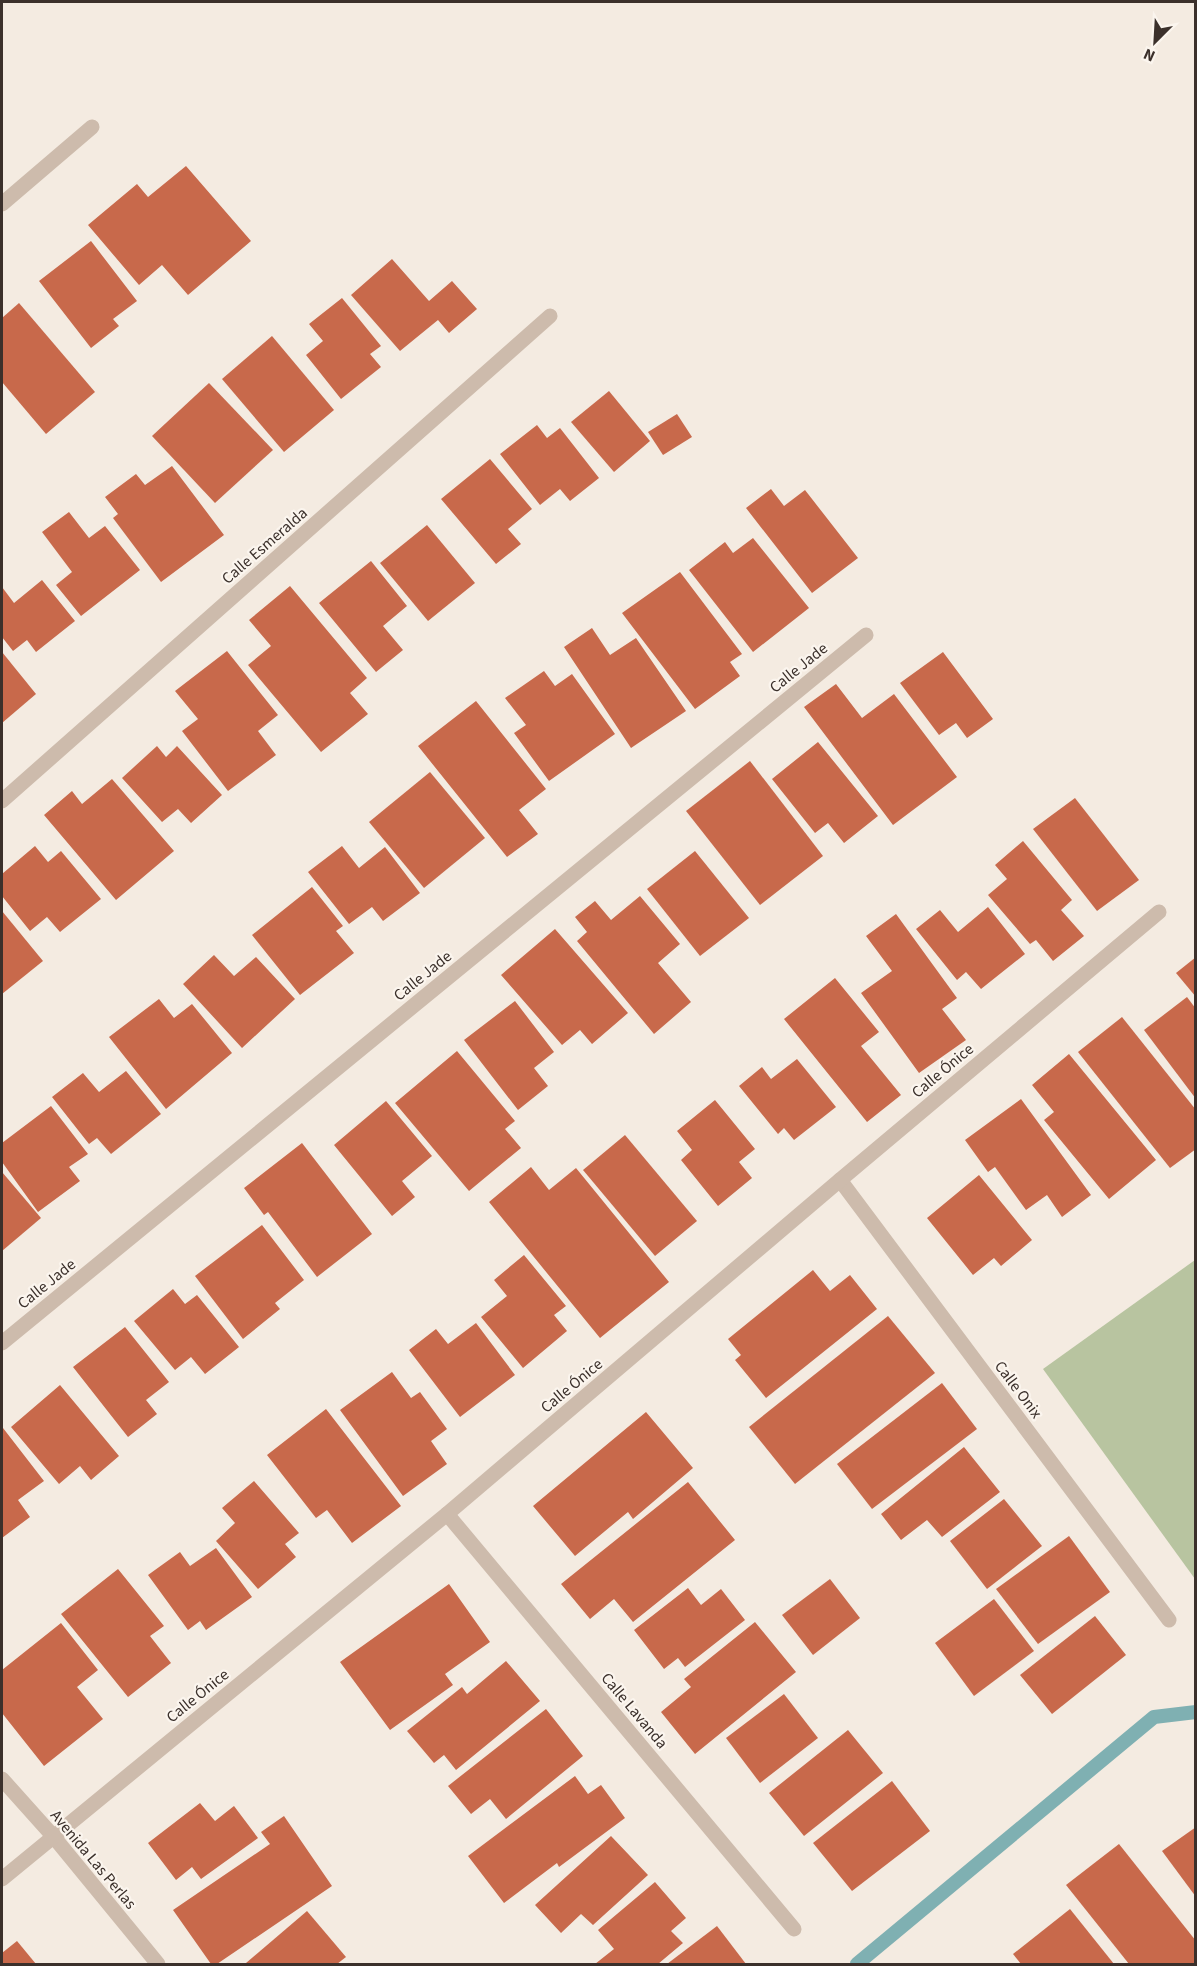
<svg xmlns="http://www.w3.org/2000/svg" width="1197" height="1966" viewBox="0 0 1197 1966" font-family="'Source Sans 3',sans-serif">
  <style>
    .green { fill: #b8c4a0 }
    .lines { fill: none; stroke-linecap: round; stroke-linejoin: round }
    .stream { stroke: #7fb0b2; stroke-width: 14 }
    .building { fill: #c8694b }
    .minor { stroke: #cdbbac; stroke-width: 15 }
    .labels { text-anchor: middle; stroke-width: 4.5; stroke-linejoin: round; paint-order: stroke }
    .street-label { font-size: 16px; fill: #3b302b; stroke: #fbf5ee }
  </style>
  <rect width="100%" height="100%" fill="#f4ebe1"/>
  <path class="green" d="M1195,1260V1579L1043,1369Z"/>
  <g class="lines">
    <path class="stream" d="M857,1964L1154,1717L1196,1712"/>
  </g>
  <g class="building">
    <path d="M186,166L251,241L188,295L162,265L139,285L88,225L137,184L148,197Z"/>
    <path d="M91,241L137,301L113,319L119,326L91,348L39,281Z"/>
    <path d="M392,259L429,301L452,281L477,309L449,333L438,320L400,351L351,295Z"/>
    <path d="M342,298L381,346L370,354L381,367L341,399L306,355L323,341L309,324Z"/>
    <path d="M19,303L95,392L46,434L2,382V318Z"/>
    <path d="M272,336L334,410L284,452L222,379Z"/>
    <path d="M209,383L273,450L215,503L152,436Z"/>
    <path d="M609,391L650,441L614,472L571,422Z"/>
    <path d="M677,414L692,437L663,455L648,432Z"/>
    <path d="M537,425L547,438L560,428L599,478L570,501L560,489L540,505L500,454Z"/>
    <path d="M490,459L532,509L508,529L521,544L496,564L441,499Z"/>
    <path d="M172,466L224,535L161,582L113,518L118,514L105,497L136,474L145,485Z"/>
    <path d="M771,489L784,506L805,490L858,558L812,593L746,508Z"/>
    <path d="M69,512L89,538L105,526L140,570L81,616L56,585L72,572L42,532Z"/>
    <path d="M427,525L475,583L428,621L380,563Z"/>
    <path d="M753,538L809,608L753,652L689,570L725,542L733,553Z"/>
    <path d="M371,561L407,606L383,626L403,650L376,672L319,603Z"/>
    <path d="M680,572L742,654L730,662L740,676L695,709L622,613Z"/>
    <path d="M42,580L75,621L36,652L27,640L13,651L2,637V587L14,603Z"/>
    <path d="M290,586L367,678L350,693L368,714L321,752L248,665L271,646L249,620Z"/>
    <path d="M592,628L610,655L636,638L686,711L631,748L564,647Z"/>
    <path d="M227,651L278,715L258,731L276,755L228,791L182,731L198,719L175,691Z"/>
    <path d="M2,652L36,694L2,723Z"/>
    <path d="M943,652L993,719L967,738L956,723L939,735L900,683Z"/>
    <path d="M544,671L555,686L572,674L615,734L549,781L514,733L526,725L505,698Z"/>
    <path d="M836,684L862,718L894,694L957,777L893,825L804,707Z"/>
    <path d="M476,701L546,789L519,810L538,834L507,857L418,746Z"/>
    <path d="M818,742L878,816L844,843L828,823L815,833L772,779Z"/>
    <path d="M157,746L166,757L177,746L222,795L191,823L178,809L162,822L122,778Z"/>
    <path d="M750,761L823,856L760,905L686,811Z"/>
    <path d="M430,772L485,838L424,888L369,822Z"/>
    <path d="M112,779L174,851L116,900L44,815L72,791L82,804Z"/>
    <path d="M1075,798L1139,880L1097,911L1033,829Z"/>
    <path d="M1023,841L1072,900L1061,910L1084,936L1053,961L1036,940L1030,944L988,895L1007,879L995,865Z"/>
    <path d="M35,846L48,862L61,851L101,899L60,932L47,917L30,931L2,896V874Z"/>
    <path d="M342,846L359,868L385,847L420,893L383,921L372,907L349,924L308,872Z"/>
    <path d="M695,851L749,918L700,956L647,889Z"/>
    <path d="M312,887L343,926L336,931L354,953L300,995L252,935Z"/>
    <path d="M640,896L680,944L658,963L691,1002L654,1034L577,941L587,932L575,917L595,901L611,920Z"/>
    <path d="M988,907L1025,954L981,989L966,972L957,980L916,929L940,910L958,932Z"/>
    <path d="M2,911L43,961L2,994Z"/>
    <path d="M896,914L957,998L942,1009L966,1040L919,1073L861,993L892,971L866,936Z"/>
    <path d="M555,929L628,1013L592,1044L580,1030L562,1045L501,975Z"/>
    <path d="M214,955L234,976L256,957L295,999L242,1048L183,984Z"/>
    <path d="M1196,957V997L1176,973Z"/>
    <path d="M835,978L879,1032L861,1046L901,1095L867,1122L784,1019Z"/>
    <path d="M1187,997L1196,1009V1099L1144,1030Z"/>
    <path d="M159,999L174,1018L192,1004L232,1053L166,1109L109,1037Z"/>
    <path d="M515,1001L554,1052L534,1068L548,1086L518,1110L464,1040Z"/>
    <path d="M1122,1017L1196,1110V1149L1170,1168L1078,1052Z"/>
    <path d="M457,1051L515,1121L505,1129L521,1148L469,1191L395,1103Z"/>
    <path d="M1069,1054L1156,1160L1109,1199L1044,1120L1054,1112L1032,1085Z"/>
    <path d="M797,1059L836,1107L794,1140L784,1128L778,1134L739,1086L762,1067L771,1079Z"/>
    <path d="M126,1071L161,1114L111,1154L97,1138L89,1144L52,1097L83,1073L99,1092Z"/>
    <path d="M1021,1099L1091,1195L1062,1217L1047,1195L1026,1210L995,1167L988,1172L965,1140Z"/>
    <path d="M715,1100L755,1149L739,1162L752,1178L718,1206L681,1160L692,1150L677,1131Z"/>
    <path d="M386,1101L432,1156L402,1181L415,1197L392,1216L334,1145Z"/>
    <path d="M51,1106L88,1154L69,1167L80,1181L38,1212L2,1162V1143Z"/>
    <path d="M625,1135L697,1221L655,1256L583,1170Z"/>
    <path d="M302,1143L372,1234L317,1277L268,1212L264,1215L244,1188Z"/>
    <path d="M531,1167L549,1190L576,1168L669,1282L600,1338L489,1202Z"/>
    <path d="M2,1172L41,1218L2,1251Z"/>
    <path d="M979,1175L1032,1240L1001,1266L994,1258L973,1275L927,1218Z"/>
    <path d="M262,1225L304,1280L275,1303L280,1309L243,1339L195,1276Z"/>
    <path d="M524,1255L566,1306L554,1315L567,1331L523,1368L481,1317L507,1296L494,1280Z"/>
    <path d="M813,1270L830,1291L850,1275L877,1309L766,1398L735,1360L741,1355L728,1339Z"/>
    <path d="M173,1289L185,1304L197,1295L239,1347L205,1374L191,1357L175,1370L134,1321Z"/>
    <path d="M888,1316L935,1373L795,1484L749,1427Z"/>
    <path d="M476,1323L515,1375L460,1417L409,1350L436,1329L448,1344Z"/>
    <path d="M125,1327L169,1382L146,1400L157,1414L128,1437L73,1367Z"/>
    <path d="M392,1372L411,1398L420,1392L447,1429L431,1441L447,1464L403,1496L340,1410Z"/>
    <path d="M942,1383L977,1429L872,1509L837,1464Z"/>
    <path d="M60,1385L119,1456L91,1480L80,1466L59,1484L11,1427Z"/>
    <path d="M326,1409L401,1506L352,1543L327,1510L316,1518L267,1455Z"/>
    <path d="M646,1412L693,1468L633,1519L628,1512L575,1556L533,1506Z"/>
    <path d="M3,1428L44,1481L18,1500L30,1517L2,1538V1430Z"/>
    <path d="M964,1447L1000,1492L942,1537L927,1520L901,1540L881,1514Z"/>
    <path d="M254,1481L299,1533L285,1544L296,1557L258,1589L216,1541L235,1523L222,1508Z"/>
    <path d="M688,1482L735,1540L633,1622L614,1599L590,1619L561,1584Z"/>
    <path d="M1004,1499L1042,1546L987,1589L950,1541Z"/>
    <path d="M1069,1536L1110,1592L1038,1644L996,1589Z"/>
    <path d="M216,1548L252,1597L206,1630L200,1621L188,1630L148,1575L180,1552L190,1566Z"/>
    <path d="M118,1569L164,1626L150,1636L171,1663L128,1697L61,1614Z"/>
    <path d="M830,1579L860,1618L813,1655L782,1615Z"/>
    <path d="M449,1584L490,1642L445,1674L453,1685L390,1730L340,1662Z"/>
    <path d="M688,1588L701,1605L721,1589L745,1620L685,1667L678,1658L664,1669L634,1630Z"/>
    <path d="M994,1599L1034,1651L974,1696L935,1643Z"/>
    <path d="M1095,1616L1126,1655L1052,1714L1020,1675Z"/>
    <path d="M755,1622L796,1672L695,1754L661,1712L691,1687L684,1679Z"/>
    <path d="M61,1623L98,1670L77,1687L103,1719L44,1766L2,1713V1670Z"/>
    <path d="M506,1661L540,1701L456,1770L444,1755L434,1763L407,1731L462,1687L467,1694Z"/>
    <path d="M784,1694L818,1738L760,1783L726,1738Z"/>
    <path d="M546,1709L583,1756L506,1819L490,1799L471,1814L448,1786Z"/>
    <path d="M848,1730L883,1773L804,1836L769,1793Z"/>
    <path d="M575,1776L588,1794L601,1785L625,1818L559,1867L557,1863L504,1903L468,1856Z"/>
    <path d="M892,1781L930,1831L852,1891L813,1843Z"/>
    <path d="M200,1803L215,1821L234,1806L258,1838L201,1879L192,1867L176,1880L148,1843Z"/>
    <path d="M284,1816L332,1886L217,1964H211L173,1910L270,1844L261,1832Z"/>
    <path d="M1196,1827V1897L1162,1851Z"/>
    <path d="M611,1836L648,1875L593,1925L581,1914L561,1933L535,1905Z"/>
    <path d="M1119,1844L1196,1941V1962L1192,1964H1129L1066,1885Z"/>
    <path d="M655,1882L686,1918L671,1931L683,1943L658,1964H595L614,1949L598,1930Z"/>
    <path d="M1070,1909L1114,1964H1021L1013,1954Z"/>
    <path d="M307,1911L346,1957L337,1964H248L246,1963Z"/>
    <path d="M717,1926L746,1964H667Z"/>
    <path d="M17,1941L36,1964H2V1953Z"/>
  </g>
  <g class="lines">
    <g class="minor">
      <path d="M2,204L92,127"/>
      <path d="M2,801L550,316"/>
      <path d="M840,1180L1169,1620"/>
      <path d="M2,1343L866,635"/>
      <path d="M447,1514L794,1929"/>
      <path d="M2,1779L53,1836L158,1964"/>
      <path d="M2,1879L447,1514L840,1180L1159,912"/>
    </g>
  </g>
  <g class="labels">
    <g class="street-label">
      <text transform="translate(264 545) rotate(-41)" y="6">Calle Esmeralda</text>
      <text transform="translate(798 667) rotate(-39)" y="6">Calle Jade</text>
      <text transform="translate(422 975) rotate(-39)" y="6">Calle Jade</text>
      <text transform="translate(942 1070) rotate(-40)" y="6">Calle Ónice</text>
      <text transform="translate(46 1283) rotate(-39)" y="6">Calle Jade</text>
      <text transform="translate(571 1385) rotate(-40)" y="6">Calle Ónice</text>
      <text transform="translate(1019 1389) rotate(53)" y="6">Calle Onix</text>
      <text transform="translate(197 1695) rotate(-39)" y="6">Calle Ónice</text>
      <text transform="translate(635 1710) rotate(50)" y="6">Calle Lavanda</text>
      <text transform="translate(94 1859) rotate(50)" y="6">Avenida Las Perlas</text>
    </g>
  </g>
  <rect width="1197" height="1966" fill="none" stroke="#3b302b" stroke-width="6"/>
  <g transform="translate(1155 42) rotate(204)" stroke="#fbf5ee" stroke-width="4.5" paint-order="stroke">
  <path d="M0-4.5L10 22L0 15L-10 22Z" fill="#3b302b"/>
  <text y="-9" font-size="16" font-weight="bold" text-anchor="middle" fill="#3b302b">N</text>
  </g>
</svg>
